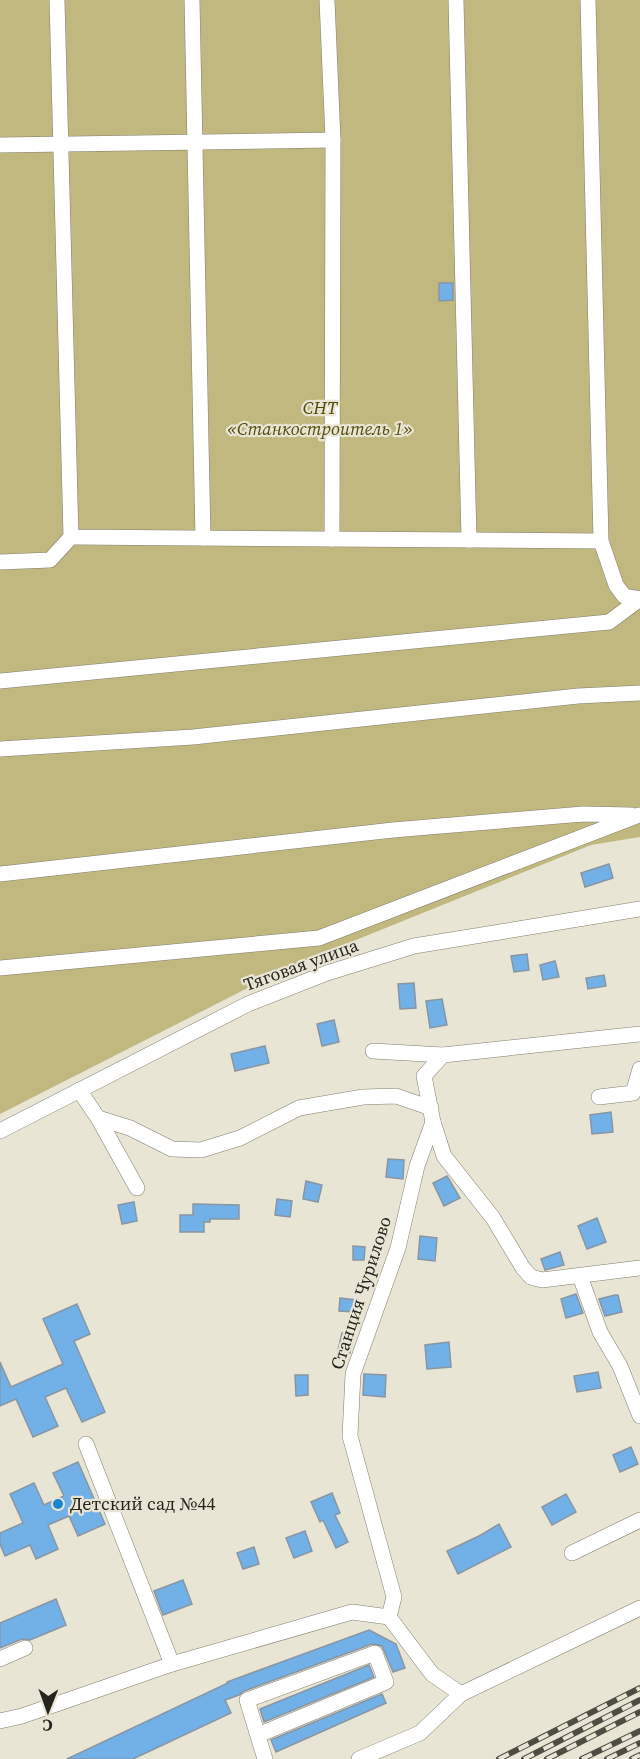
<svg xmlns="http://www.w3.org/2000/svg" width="640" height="1759" viewBox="0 0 640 1759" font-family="'Source Serif 4',serif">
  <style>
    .green { fill: #c1b880 }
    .building { fill: #72b1e7; stroke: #8895a2; stroke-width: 1.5 }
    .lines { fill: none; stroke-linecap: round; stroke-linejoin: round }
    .minor-casing { stroke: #817e6e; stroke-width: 16 }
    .minor { stroke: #fff; stroke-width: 15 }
    .rail-casing { stroke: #4e4d43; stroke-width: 6 }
    .rail { stroke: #e8e5d4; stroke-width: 4; stroke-dasharray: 11; stroke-linecap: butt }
    .poi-dot { fill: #1885cf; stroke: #e8e5d4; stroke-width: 2 }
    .labels { text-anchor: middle; stroke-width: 4.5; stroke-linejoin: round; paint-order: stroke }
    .park-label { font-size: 18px; font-style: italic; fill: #534a0a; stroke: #e8e5d4 }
    .street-label { font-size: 18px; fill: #25241d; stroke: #e8e5d4 }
    .poi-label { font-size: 18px; fill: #25241d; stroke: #e8e5d4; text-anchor: start }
  </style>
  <rect width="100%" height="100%" fill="#e8e5d4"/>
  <path class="green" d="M0,0H640V837L591,845L289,967L0,1114Z"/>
  <g class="building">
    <path d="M439,283H453V300L439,301Z"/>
    <path d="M609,864L613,878L585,887L581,873Z"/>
    <path d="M527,954L529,970L514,972L511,956Z"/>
    <path d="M555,961L559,977L543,980L540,965Z"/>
    <path d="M604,975L606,986L588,989L586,978Z"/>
    <path d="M414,983L416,1008L400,1009L398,984Z"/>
    <path d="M442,999L447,1025L430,1028L426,1001Z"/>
    <path d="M334,1020L339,1042L322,1046L317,1024Z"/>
    <path d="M265,1046L269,1063L235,1071L231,1054Z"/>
    <path d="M611,1112L613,1132L592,1134L590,1115Z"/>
    <path d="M388,1159L404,1160L403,1179L386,1177Z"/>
    <path d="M447,1176L460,1198L444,1206L433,1183Z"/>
    <path d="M306,1181L322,1185L318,1202L303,1199Z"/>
    <path d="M277,1199L292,1201L290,1217L275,1215Z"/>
    <path d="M134,1202L137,1221L122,1224L118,1205Z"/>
    <path d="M193,1204L239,1205V1219H210V1222H204V1232H180V1215H193Z"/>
    <path d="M597,1218L606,1242L587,1249L578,1226Z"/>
    <path d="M420,1236L437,1238L435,1261L418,1259Z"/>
    <path d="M353,1246L365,1247L364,1260H353Z"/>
    <path d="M560,1252L564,1265L545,1270L541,1259Z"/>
    <path d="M576,1294L583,1313L566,1318L561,1299Z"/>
    <path d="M615,1295H618L622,1312L605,1316L599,1299Z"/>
    <path d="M340,1298L356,1300L355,1312L339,1311Z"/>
    <path d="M77,1304L90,1334L74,1341L105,1412L82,1422L66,1388L45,1397L58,1426L33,1437L16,1399L0,1406V1362L11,1387L63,1364L43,1319Z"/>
    <path d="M342,1333L353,1335L350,1353L338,1350Z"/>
    <path d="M449,1342L451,1367L427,1369L425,1345Z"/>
    <path d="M598,1372L601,1388L577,1392L574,1376Z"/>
    <path d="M364,1374L386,1375L385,1397L363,1395Z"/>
    <path d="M295,1375H308V1395L296,1396Z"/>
    <path d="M631,1447L638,1464L620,1472L613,1455Z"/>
    <path d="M78,1462L105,1524L78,1536L69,1516L48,1525L58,1549L36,1559L30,1545L5,1556L0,1544V1533L23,1523L10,1494L34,1483L44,1505L64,1496L53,1473Z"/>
    <path d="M332,1493L340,1513L335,1515L348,1542L336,1548L323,1520L320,1522L311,1502Z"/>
    <path d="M566,1494L576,1512L552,1525L542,1507Z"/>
    <path d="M499,1524L511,1547L458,1574L447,1551L481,1535Z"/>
    <path d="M305,1531L312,1551L294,1558L286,1538Z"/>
    <path d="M254,1547L259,1564L243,1569L237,1553Z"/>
    <path d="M183,1580L192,1604L163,1615L154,1591Z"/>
    <path d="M56,1599L66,1625L30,1640L22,1639L0,1648V1623Z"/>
    <path d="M369,1630L396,1644L405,1668L393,1672L382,1646L372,1644L244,1691L239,1695L225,1700L231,1713L133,1759H67L228,1683L227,1682Z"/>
    <path d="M369,1665L374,1677L264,1722L260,1709Z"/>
    <path d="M382,1694L386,1703L276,1752L271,1740Z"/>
  </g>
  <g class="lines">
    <defs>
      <g id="minor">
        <path d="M57,0L71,537L601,541"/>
        <path d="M192,0L203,538"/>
        <path d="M327,0L333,140L332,539"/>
        <path d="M456,0L469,540"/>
        <path d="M588,0L601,541L616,585L624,596L640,599"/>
        <path d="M0,145L333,140"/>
        <path d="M0,562L50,560L71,537"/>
        <path d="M0,681L609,622L640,599"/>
        <path d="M0,749L193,737L578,696L640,693"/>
        <path d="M0,874L393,830L583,814L631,815"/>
        <path d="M0,968L319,938L639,815"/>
        <path d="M640,1034L443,1055L424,1076L433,1122L444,1156L493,1218L523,1268L531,1277L542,1280L640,1268"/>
        <path d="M373,1051L443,1055"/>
        <path d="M79,1090L98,1118L130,1128L172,1149L201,1150L240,1138L299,1108L363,1097L396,1096L431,1108"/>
        <path d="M599,1097L633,1093L640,1069"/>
        <path d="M98,1118L137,1188"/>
        <path d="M0,1131L248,1004L327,973L414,946L640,909"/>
        <path d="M580,1276L600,1332L620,1366L640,1416"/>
        <path d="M86,1444L172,1664"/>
        <path d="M572,1553L640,1520"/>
        <path d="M389,1617L394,1597L350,1436L353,1374L398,1248L417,1166L433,1122"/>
        <path d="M0,1659L25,1648"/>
        <path d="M0,1721L22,1716L172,1664L352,1612L389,1617L432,1674L461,1694"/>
        <path d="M258,1735L386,1682L375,1653L247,1700L265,1759"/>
        <path d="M359,1759L420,1733L461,1694L640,1608"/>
      </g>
    </defs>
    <use href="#minor" class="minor-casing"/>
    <use href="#minor" class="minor"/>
    <defs>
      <g id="rail">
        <path d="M499,1759L640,1688"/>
        <path d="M524,1759L640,1700"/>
        <path d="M547,1759L640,1712"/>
        <path d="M582,1759L640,1731"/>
        <path d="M607,1759L640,1743"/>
        <path d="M632,1759L640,1755"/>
      </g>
    </defs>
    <use href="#rail" class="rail-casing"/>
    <use href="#rail" class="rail"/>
  </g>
  <circle class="poi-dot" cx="58" cy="1504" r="6"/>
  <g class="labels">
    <g class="park-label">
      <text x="320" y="414">СНТ<tspan x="320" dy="21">«Станкостроитель 1»</tspan></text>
    </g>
    <g class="street-label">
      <text transform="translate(301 965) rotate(-20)" y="6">Тяговая улица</text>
      <text transform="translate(361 1293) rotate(-72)" y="6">Станция Чурилово</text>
    </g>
    <g class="poi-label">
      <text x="70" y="1510">Детский сад №44</text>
    </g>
  </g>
  <g transform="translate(48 1711) rotate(181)" stroke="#e8e5d4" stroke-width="4.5" paint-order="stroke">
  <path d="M0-4.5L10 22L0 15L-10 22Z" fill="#25241d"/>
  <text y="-9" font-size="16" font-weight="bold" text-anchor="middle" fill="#25241d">С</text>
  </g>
</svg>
